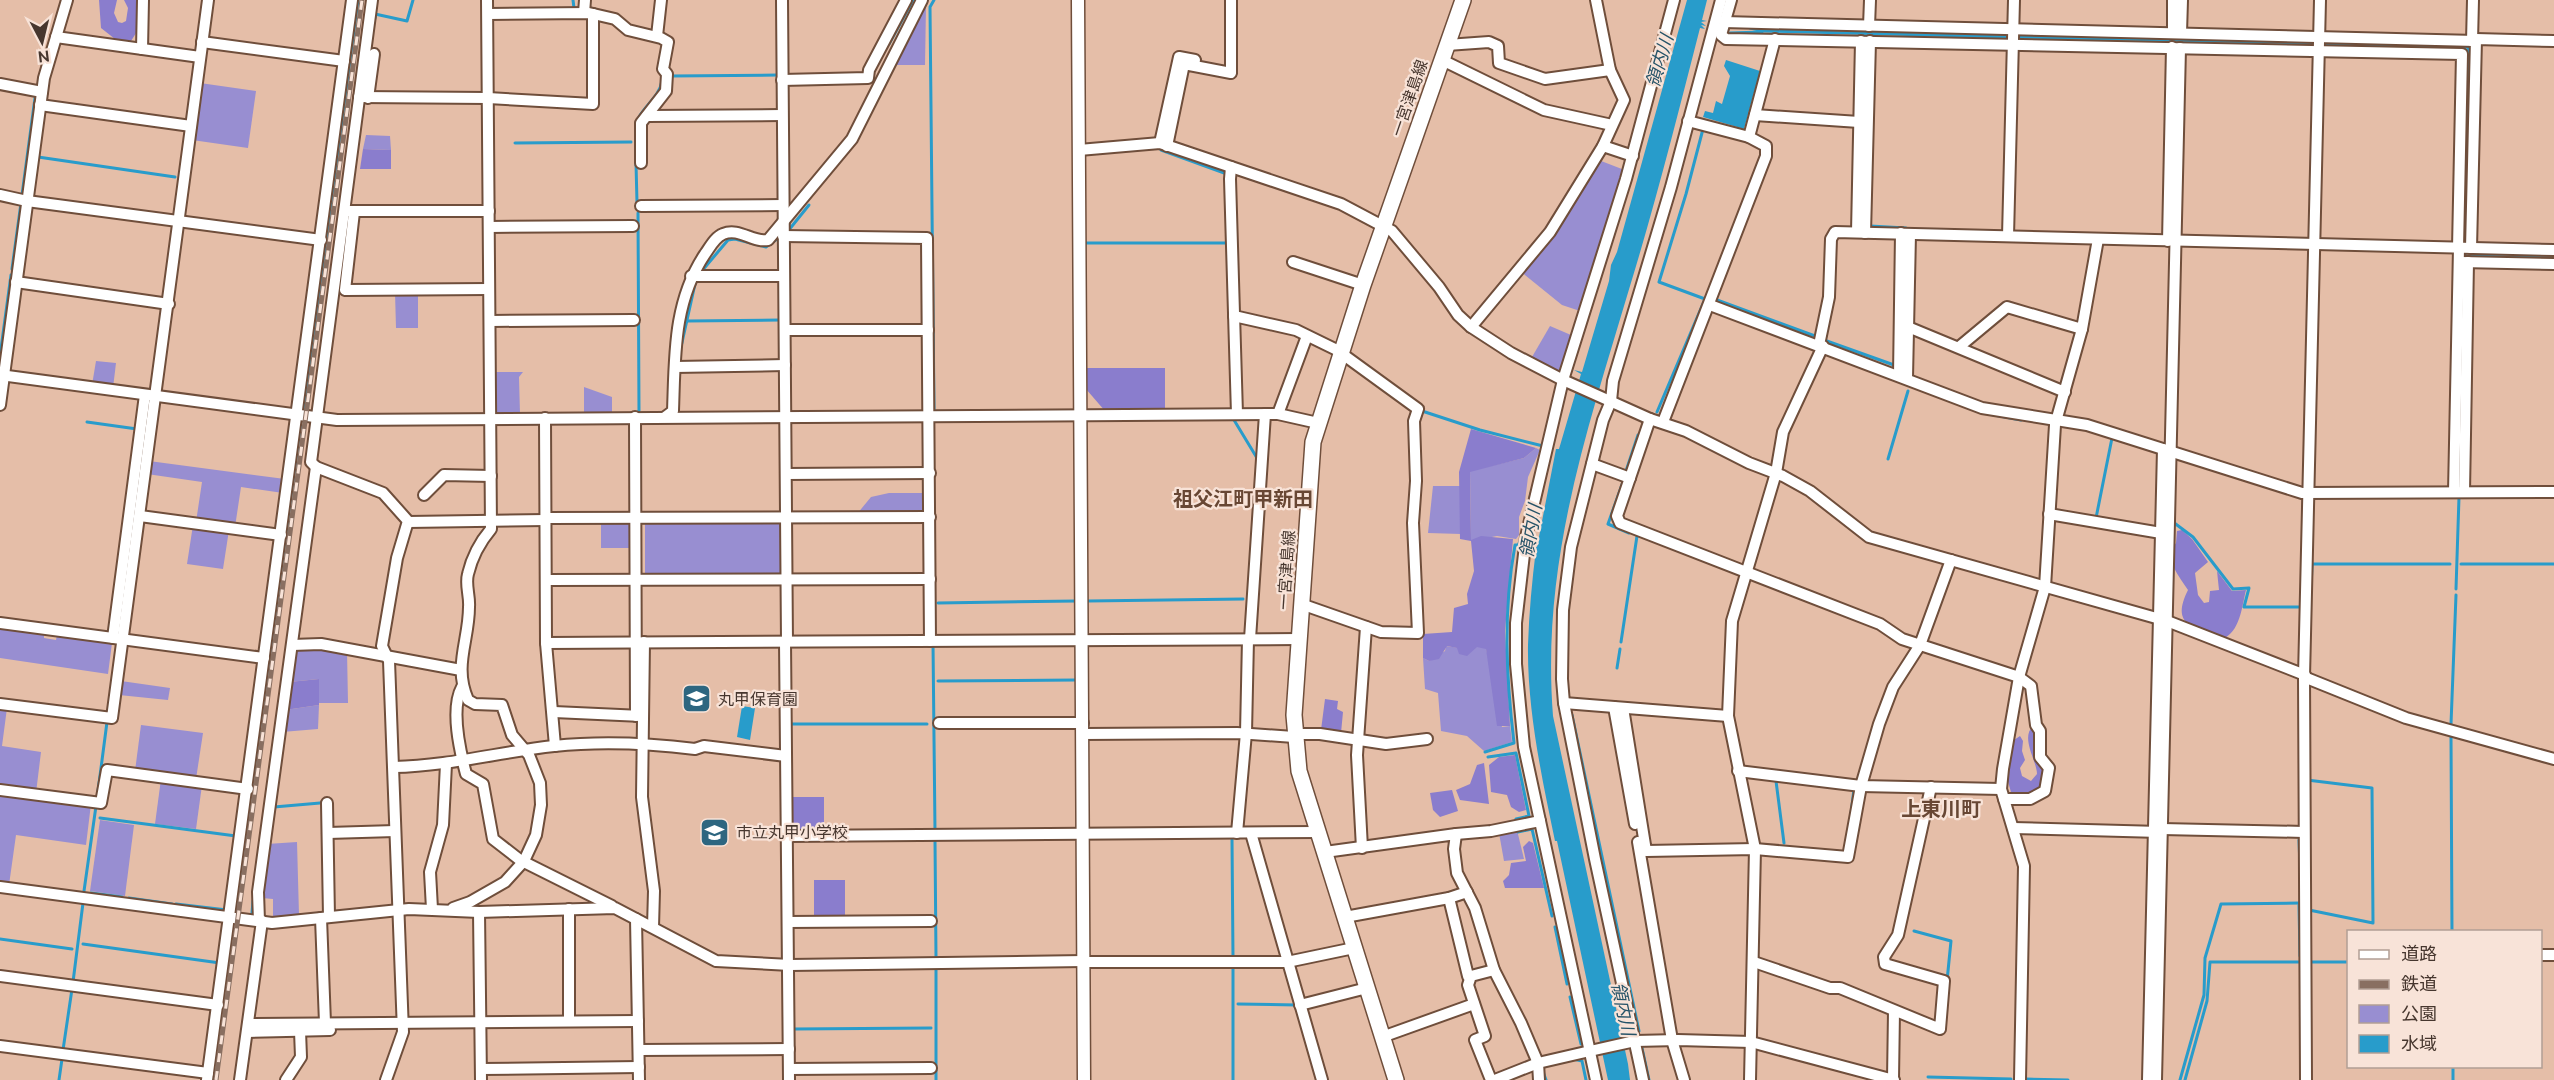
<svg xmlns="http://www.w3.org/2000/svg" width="2554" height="1080" viewBox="0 0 2554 1080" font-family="Ubuntu,'Noto Sans JP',sans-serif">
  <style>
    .green { fill: #988ed1 }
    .forest { fill: #8a7dcd }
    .water { fill: #289ccb }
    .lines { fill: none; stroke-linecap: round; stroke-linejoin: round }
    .stream { stroke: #289ccb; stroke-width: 3 }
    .minor-casing { stroke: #6f4e3b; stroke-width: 14 }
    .tertiary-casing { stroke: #6f4e3b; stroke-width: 15 }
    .secondary-casing { stroke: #6f4e3b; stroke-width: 18 }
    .minor { stroke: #fff; stroke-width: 10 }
    .tertiary { stroke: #fff; stroke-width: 12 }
    .secondary { stroke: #fff; stroke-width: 15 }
    .rail-casing { stroke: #896f61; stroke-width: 5 }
    .rail { stroke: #f8e3d8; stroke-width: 3; stroke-dasharray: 9; stroke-linecap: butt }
    .labels { text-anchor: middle; stroke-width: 4.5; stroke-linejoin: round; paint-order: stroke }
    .street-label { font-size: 16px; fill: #46362e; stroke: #f8e3d8 }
    .poi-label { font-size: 16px; fill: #46362e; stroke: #f8e3d8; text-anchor: start }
    .water-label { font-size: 18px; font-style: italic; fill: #265368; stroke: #f8e3d8 }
    .quarter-label { font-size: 20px; font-weight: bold; fill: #684734; stroke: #f8e3d8 }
  </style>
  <rect width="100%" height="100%" fill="#e5bea8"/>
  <g class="green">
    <path d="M923,4L926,6L925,65H893Z"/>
    <path d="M200,83L256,91L248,148L192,140Z"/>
    <path d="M366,135L390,136L391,150L363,149Z"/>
    <path d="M1596,159L1627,171L1583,312L1562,305L1520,271Z"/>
    <path d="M395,292H418V328H396Z"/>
    <path d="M1550,326L1571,335L1560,372L1532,357Z"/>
    <path d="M96,361L116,363L113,388L92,385Z"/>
    <path d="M492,372H523L519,377L520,414L497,415L493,410Z"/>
    <path d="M584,387L612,397V414H584Z"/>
    <path d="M1536,448L1540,450L1528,477L1525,501L1519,517V535L1516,539L1497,536L1471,541L1470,471L1524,458Z"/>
    <path d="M149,461L285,479L283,493L241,487L235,527L196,522L202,482L147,474Z"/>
    <path d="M1433,486H1460L1461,534L1428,533Z"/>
    <path d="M889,493H927L928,512L857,514L871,497Z"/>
    <path d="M601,520H632L633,548H601Z"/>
    <path d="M781,520L783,576L645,575V522Z"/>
    <path d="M193,525L229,530L223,569L187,564Z"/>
    <path d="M0,628L44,634V638L56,640L57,635L112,643L108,674L0,658Z"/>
    <path d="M1446,646L1472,650L1477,646L1486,648L1502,727L1510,726L1512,742L1484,751L1467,736L1441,731L1438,693L1425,689L1423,658L1429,661L1445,651Z"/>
    <path d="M293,647L347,651L348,703H319V679L289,682Z"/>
    <path d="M121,681L170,688L168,700L119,695Z"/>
    <path d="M319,705L318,729L282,732L285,710Z"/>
    <path d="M0,707L7,708L2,746L41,752L36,793L0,788Z"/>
    <path d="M141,725L203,733L196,779L135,771Z"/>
    <path d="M161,779L202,785L196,829L155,824Z"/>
    <path d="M0,792L91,804L86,845L16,835L9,885L0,884Z"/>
    <path d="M100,820L134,825L125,896L90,891Z"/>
    <path d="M1517,830L1524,859L1504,861L1499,833Z"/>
    <path d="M297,842L299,915L273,918V899L262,898L267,844Z"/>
  </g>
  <g class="forest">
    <path d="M99,0H117L114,13L118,22L122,23L126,21L128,8L124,0H139L138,30L131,41L115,39L101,28Z"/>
    <path d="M363,149L391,150V169H360Z"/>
    <path d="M1085,368H1165V411H1105L1086,389Z"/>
    <path d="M1471,429L1536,448L1524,458L1470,472L1471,540L1481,536L1513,539L1505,631L1510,726H1497L1486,649L1477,647L1467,656L1459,654L1457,648L1447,646L1439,659L1429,661L1423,658V634L1452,632L1454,608L1468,604L1467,594L1474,571L1471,541L1460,539L1459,472Z"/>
    <path d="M2182,530L2192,539L2208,562L2195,573L2198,595L2204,603L2209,602L2210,591L2219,590L2217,571L2232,591L2246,590C2242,606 2240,633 2222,639C2194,627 2170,626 2188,590C2180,577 2163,559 2176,543L2177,531Z"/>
    <path d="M319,679V705L285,710L289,682Z"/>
    <path d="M1325,699L1338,701L1337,709L1343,712L1341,733L1321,730Z"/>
    <path d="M2033,726L2042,765V790L2029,796H2012L2006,774L2011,742L2020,736L2023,741L2022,751L2025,760L2020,768L2022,776L2031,781L2037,774C2037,761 2020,738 2033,726Z"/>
    <path d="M1515,755L1526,810L1519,812L1511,807L1507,795L1491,792L1489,765L1499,757Z"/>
    <path d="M1484,763L1489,804L1460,800L1456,790L1470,784L1477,765Z"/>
    <path d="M1452,790L1458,811L1440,817L1433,810L1430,793Z"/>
    <path d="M791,797H824V833H797L791,826Z"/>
    <path d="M1529,841L1533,843L1544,888H1505L1503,881L1509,875L1511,863L1526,861L1523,847Z"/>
    <rect x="814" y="880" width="31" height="39"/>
  </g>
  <g class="water">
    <path d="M1687,0H1707L1702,20L1707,21L1701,22L1706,26L1701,25L1705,29L1700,28C1678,114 1656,201 1630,286C1587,431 1541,562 1553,716L1628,1064L1630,1080H1608L1557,841H1555C1543,783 1527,711 1528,645C1529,613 1532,581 1536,549L1533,547H1537L1556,449H1559L1581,374L1574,370L1582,372L1609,281L1611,265L1617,252Z"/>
    <path d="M1726,60L1760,71L1744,129L1703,117L1705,111L1713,113L1716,101L1722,104L1730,76L1724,66Z"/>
    <path d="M742,706L755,708L750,740L737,737Z"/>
  </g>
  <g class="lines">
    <g class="stream">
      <path d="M573,0L574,8"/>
      <path d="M934,0L930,7L934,409"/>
      <path d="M375,18V14L407,21L413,0"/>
      <path d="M1750,28L1764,31L2009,37"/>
      <path d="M1730,33L1762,32"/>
      <path d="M2017,37L2315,43"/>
      <path d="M889,44L913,0"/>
      <path d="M2322,44L2468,47L2465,244"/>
      <path d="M671,76L778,75"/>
      <path d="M636,129C636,110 659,100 662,81"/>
      <path d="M515,143L631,142"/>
      <path d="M1162,148L1161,150L1227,174"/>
      <path d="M38,157L175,177"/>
      <path d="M636,163L637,203"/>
      <path d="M22,195L35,98"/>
      <path d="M638,213L639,411"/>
      <path d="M1870,226L1906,228"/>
      <path d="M788,231L809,205"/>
      <path d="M1085,243H1225"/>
      <path d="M2465,253V256L2554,258"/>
      <path d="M12,269L21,203"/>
      <path d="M701,272L728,240L735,239L766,247L777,239"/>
      <path d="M1717,300L1815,336"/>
      <path d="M687,321L780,320"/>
      <path d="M1824,340L1894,365"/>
      <path d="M681,347L695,284"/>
      <path d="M0,356L11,275"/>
      <path d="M1422,411L1480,430L1543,446"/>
      <path d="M303,412L358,0"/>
      <path d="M1657,412L1705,299L1659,282L1686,194L1703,129"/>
      <path d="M1989,414L2021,420"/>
      <path d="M1234,420L1257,458"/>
      <path d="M87,422L137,429"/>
      <path d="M1888,459L1908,391"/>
      <path d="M1626,471L1638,435"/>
      <path d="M1624,479L1608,524L1629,533"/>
      <path d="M1528,506L1531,493"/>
      <path d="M2096,518L2112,438"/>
      <path d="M2173,522L2193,537L2233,589L2249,588L2244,607H2301"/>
      <path d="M2461,564H2554"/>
      <path d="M2311,589L2312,564H2450"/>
      <path d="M2456,589L2459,497"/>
      <path d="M1088,601L1243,599"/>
      <path d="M938,603L1076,601"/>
      <path d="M1621,642L1637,536"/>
      <path d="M933,643L935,831"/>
      <path d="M1617,668L1620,649"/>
      <path d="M938,681L1076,680"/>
      <path d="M1572,715L1639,1031"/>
      <path d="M791,724H927"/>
      <path d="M2451,724L2456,595"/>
      <path d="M2451,736L2452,932"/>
      <path d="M1485,752L1514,743C1506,676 1503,611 1515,545H1518L1522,538"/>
      <path d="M1488,757L1516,753L1529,816L1516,819"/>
      <path d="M2307,780L2372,788L2373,923L2309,910"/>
      <path d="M1776,781L1784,843"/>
      <path d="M98,791L107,722"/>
      <path d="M274,807L320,803"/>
      <path d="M1851,814L1854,789"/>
      <path d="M100,818L236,836"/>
      <path d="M1518,832L1532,829L1552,916"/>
      <path d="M1232,839L1233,958"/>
      <path d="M935,840L936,958"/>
      <path d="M2299,840L2300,867"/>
      <path d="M84,891L96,806"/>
      <path d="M91,893L122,897"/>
      <path d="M129,898L172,904"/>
      <path d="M176,904L227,910"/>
      <path d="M2299,905L2300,956"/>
      <path d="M235,912L301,421"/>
      <path d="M252,913L253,901"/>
      <path d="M1555,927L1567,984"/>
      <path d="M1914,931L1951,941L1947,981"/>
      <path d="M0,939L72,949"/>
      <path d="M83,944L220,963"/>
      <path d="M2310,962H2348"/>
      <path d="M1233,966V1080"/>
      <path d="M936,968V1080"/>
      <path d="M73,982L83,903"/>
      <path d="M1570,997L1581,1044"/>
      <path d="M1238,1004L1297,1005"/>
      <path d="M794,1029L931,1028"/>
      <path d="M1642,1048L1649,1080"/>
      <path d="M63,1050L72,989"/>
      <path d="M1573,1059L1582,1061L1586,1080"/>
      <path d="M2453,1066V1080"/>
      <path d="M1542,1069L1546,1080"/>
      <path d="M1928,1077L2011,1079"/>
      <path d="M2026,1079L2068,1080"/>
      <path d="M59,1080L62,1059"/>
      <path d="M2180,1080L2204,995L2205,958L2221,904L2300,903"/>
      <path d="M2185,1080L2207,1001L2210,962H2301"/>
    </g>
    <defs>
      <g id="minor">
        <path d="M372,0L311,462L316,467L383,493L408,521L397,558L382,646L389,661L403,1032L386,1080"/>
        <path d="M782,0L787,642"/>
        <path d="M1731,0L1721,35L1726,39L2462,54L2458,248"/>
        <path d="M584,13L585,0"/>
        <path d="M488,14L589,13L615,19L628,30L661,38L668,42L663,69L667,74L666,91L641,123V163"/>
        <path d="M1724,22L2476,41"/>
        <path d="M1869,26L1870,0"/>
        <path d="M2173,33V0"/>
        <path d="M2181,33L2182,0"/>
        <path d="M657,36L661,0"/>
        <path d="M56,37L200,57"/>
        <path d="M2472,41L2473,0"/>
        <path d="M202,42L344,61"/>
        <path d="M1447,45L1489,42L1498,46L1499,63L1545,79L1610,70"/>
        <path d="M142,49L143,0"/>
        <path d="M1442,60L1544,110L1612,125"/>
        <path d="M782,80L868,78L869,70L906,0"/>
        <path d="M0,84L42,92"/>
        <path d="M359,97L488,98L593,104V14"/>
        <path d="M368,98L374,54"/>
        <path d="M40,105L191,126"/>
        <path d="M1755,115L1859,122"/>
        <path d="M647,116L782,115"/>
        <path d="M1688,121L1749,137"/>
        <path d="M1160,143L1179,57L1195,60"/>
        <path d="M1167,146L1184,64L1231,73V0"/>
        <path d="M1603,146L1633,156"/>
        <path d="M1079,150L1160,143L1341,204L1392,231L1439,287L1458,315L1471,327L1511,353L1563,380L1650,419L1686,431L1749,463L1783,476L1810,491L1869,537L2167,621L2305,675"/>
        <path d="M1231,167L1230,179L1237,414"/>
        <path d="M0,195L27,201L321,240"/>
        <path d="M641,206L783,205"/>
        <path d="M348,211H489"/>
        <path d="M354,212L345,290L489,289"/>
        <path d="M489,227L633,226"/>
        <path d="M1857,232L1861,41"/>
        <path d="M1865,233L1870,41"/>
        <path d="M783,236L927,238L930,641"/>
        <path d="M2008,236L2014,0"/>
        <path d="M2168,241L2172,47"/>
        <path d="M2471,248L2476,39L2554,41"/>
        <path d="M1293,262L1363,285"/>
        <path d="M2461,262L2554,264"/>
        <path d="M691,276H784"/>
        <path d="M16,282L169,304"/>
        <path d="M1710,305L1982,408L2087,425L2302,493L2554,492"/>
        <path d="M1234,316L1296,330L1341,352"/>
        <path d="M490,321L634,320"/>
        <path d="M1471,327L1550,232L1603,146L1624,100L1610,70L1596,0"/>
        <path d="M1908,327L2065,392"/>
        <path d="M785,330H928"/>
        <path d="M1819,345L1829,297L1831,239L1835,232L2554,250"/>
        <path d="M1959,347L2007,307L2082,329"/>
        <path d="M675,367L785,365"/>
        <path d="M0,375L337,420L1278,414L1318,423"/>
        <path d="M1899,375L1901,233"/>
        <path d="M1907,378L1910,234"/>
        <path d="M0,405L44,78L67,0"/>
        <path d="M1278,414L1307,336"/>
        <path d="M635,417L636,716"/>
        <path d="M665,417L673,411C675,356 673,302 705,254C710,247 715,237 723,234C739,227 753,243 768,240L852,139L922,0"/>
        <path d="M545,418L546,643L555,746"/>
        <path d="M1650,419L1617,516L1620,523L1880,624L1902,639L2019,677L2031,686L2036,725L2040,731V757L2049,768L2045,791L2030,799H2004"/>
        <path d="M1663,422L1766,156V146L1749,137L1775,39"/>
        <path d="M1592,464L1630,478"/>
        <path d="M786,474L930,473"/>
        <path d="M2454,492L2459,248"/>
        <path d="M2464,492L2468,262"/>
        <path d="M424,495L444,475L491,476"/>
        <path d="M2049,514L2167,534"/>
        <path d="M140,516L281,535"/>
        <path d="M546,518L930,517"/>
        <path d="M408,522L546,520"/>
        <path d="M546,580L930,579"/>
        <path d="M1301,604L1381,632L1418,633L1413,523L1416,481L1414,421L1418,409L1341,353"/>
        <path d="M0,623L264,658"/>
        <path d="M113,638L145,395"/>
        <path d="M1250,639L1265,414"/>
        <path d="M644,642L642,797L654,891L653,927"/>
        <path d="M785,642L789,1080"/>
        <path d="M546,643L1299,639"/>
        <path d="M292,645L321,644L461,670"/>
        <path d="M2304,677L2406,718L2554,759"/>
        <path d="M462,687C450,709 460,751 466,774L483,784L493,839L520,860L612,906"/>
        <path d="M1564,703L1728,716"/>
        <path d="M0,704L112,718L208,0"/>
        <path d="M1614,707L1635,824"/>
        <path d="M1623,708L1646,851L1755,849L1848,857L1861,786L1879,724L1893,687L1920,645L1951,560"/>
        <path d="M554,712L642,716"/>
        <path d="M939,723H1083"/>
        <path d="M1083,734L1237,733L1294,737"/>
        <path d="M1294,734H1320L1386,744L1427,739"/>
        <path d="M394,767C448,766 500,752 554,746C602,741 647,743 695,749L704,746L786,756"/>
        <path d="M1738,771L1861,786L2001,789"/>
        <path d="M0,790L101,803L107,770L248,789"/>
        <path d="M327,803L329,917"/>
        <path d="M2013,828L2160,832"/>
        <path d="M2162,829L2304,832"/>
        <path d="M328,833L395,831"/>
        <path d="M1237,833L1246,733L1248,639"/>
        <path d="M1251,833L1322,1080"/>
        <path d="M1456,834L1491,831L1540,821"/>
        <path d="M788,836L1319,832"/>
        <path d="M1638,842L1672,1040L1684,1080"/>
        <path d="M1362,848L1357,755L1366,627"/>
        <path d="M1325,852L1456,834L1454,849L1457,873L1475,908L1494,970L1521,1023L1538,1063L1539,1080"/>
        <path d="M0,887L272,923L409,909L479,912L615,908L716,961L790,965L1084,961"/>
        <path d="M1449,898L1468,976H1471"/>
        <path d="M453,908L470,902L505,882L524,861L536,835L541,805L540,783L529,755L512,735L502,705L475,704L468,700C453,666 469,641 469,607C470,596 465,585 468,574C472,557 480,542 491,529L487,0"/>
        <path d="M432,909L430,872L443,825L446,764"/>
        <path d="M569,909V1021"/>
        <path d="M479,912L481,1080"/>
        <path d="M1345,917L1449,898L1467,892"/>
        <path d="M321,918L325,1023"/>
        <path d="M636,919L639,1080"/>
        <path d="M259,921L258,892L316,467"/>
        <path d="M788,922L931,921"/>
        <path d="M2540,955H2554"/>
        <path d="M1084,962H1287L1354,948"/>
        <path d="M1754,962L1830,988H1840L1940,1029L1944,981L1885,964L1884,957L1898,935L1931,787"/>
        <path d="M0,976L218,1005"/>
        <path d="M1300,1005L1367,988"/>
        <path d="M248,1024L638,1021"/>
        <path d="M247,1032L330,1030"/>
        <path d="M1382,1037L1474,1004"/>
        <path d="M0,1046L208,1073"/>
        <path d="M639,1050L789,1049"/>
        <path d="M481,1069L639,1067"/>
        <path d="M789,1069L931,1068"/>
        <path d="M207,1080L352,0"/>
        <path d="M240,1080L262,921"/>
        <path d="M286,1080L301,1057L300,1031"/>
        <path d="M1491,1080L1475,1040L1485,1036L1468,985L1471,976L1494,970"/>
        <path d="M1495,1080L1538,1063L1590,1051L1635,1041L1678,1040L1751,1042L1894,1080"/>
        <path d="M1596,1080L1524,747L1516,664V623L1526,537L1563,380L1626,179L1674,0"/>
        <path d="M1643,1080L1595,859L1564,703L1562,679L1563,610L1571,547L1603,420L1611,401L1613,381L1671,187L1721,0"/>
        <path d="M1750,1080L1755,849L1728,716L1732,621L1776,473L1783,432L1823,346"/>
        <path d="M1893,1080L1894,1011"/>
        <path d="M2020,1080L2024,866L2001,789L2003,769L2019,677L2045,587L2055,425L2082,329L2098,239"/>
        <path d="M2148,1080L2163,449"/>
        <path d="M2156,1080L2180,48"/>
        <path d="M2306,1080L2304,677L2320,0"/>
      </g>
      <path id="tertiary" d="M1078,0L1084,1080"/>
      <path id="secondary" d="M1396,1080L1299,771L1294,715L1313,442L1363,285L1463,0"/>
    </defs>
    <use href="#minor" class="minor-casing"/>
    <use href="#tertiary" class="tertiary-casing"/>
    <use href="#secondary" class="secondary-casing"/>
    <use href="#minor" class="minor"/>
    <use href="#tertiary" class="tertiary"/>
    <use href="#secondary" class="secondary"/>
    <defs>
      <path id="rail" d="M216,1080L362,0"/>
    </defs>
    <use href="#rail" class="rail-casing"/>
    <use href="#rail" class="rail"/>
  </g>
  <defs>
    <symbol id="school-square" viewBox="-11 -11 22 22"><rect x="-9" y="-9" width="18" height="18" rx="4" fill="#2d6680" stroke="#f8e3d8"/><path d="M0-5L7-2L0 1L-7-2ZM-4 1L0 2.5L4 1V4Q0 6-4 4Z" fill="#fff"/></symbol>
  </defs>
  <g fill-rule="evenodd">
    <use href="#school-square" x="680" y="682" width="33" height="33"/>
    <use href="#school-square" x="698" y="816" width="33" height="33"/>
  </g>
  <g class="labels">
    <g class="street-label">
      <text transform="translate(1409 98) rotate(-71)" y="6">一宮津島線</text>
      <text transform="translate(1286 570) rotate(-86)" y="6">一宮津島線</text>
    </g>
    <g class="poi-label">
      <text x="718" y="705">丸甲保育園</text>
      <text x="736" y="838">市立丸甲小学校</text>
    </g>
    <g class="water-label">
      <text transform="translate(1660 61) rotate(-74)" y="6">領内川</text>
      <text transform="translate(1531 531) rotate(-80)" y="6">領内川</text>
      <text transform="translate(1623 1009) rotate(78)" y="6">領内川</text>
    </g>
    <g class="quarter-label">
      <text x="1243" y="506">祖父江町甲新田</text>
      <text x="1941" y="816">上東川町</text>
    </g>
  </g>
  <rect x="2347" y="930" width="195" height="138" fill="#f8e3d8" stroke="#b19e94" stroke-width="1.5"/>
  <rect x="2359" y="950" width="30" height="9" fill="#ffffff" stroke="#b19e94" stroke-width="1.5"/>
  <text x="2401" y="960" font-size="18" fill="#46362e">道路</text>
  <rect x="2359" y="980" width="30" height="9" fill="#896f61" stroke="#b19e94" stroke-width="1.5"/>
  <text x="2401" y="990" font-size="18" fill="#46362e">鉄道</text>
  <rect x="2359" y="1005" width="30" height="18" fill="#988ed1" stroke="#b19e94" stroke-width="1.5"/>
  <text x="2401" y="1020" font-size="18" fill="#46362e">公園</text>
  <rect x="2359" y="1035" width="30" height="18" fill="#289ccb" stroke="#b19e94" stroke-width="1.5"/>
  <text x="2401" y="1050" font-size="18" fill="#46362e">水域</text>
  <g transform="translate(42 42) rotate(173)" stroke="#f8e3d8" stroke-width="4.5" paint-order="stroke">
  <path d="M0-4.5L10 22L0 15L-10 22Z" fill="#46362e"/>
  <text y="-9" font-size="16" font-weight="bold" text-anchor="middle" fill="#46362e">N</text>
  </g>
</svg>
